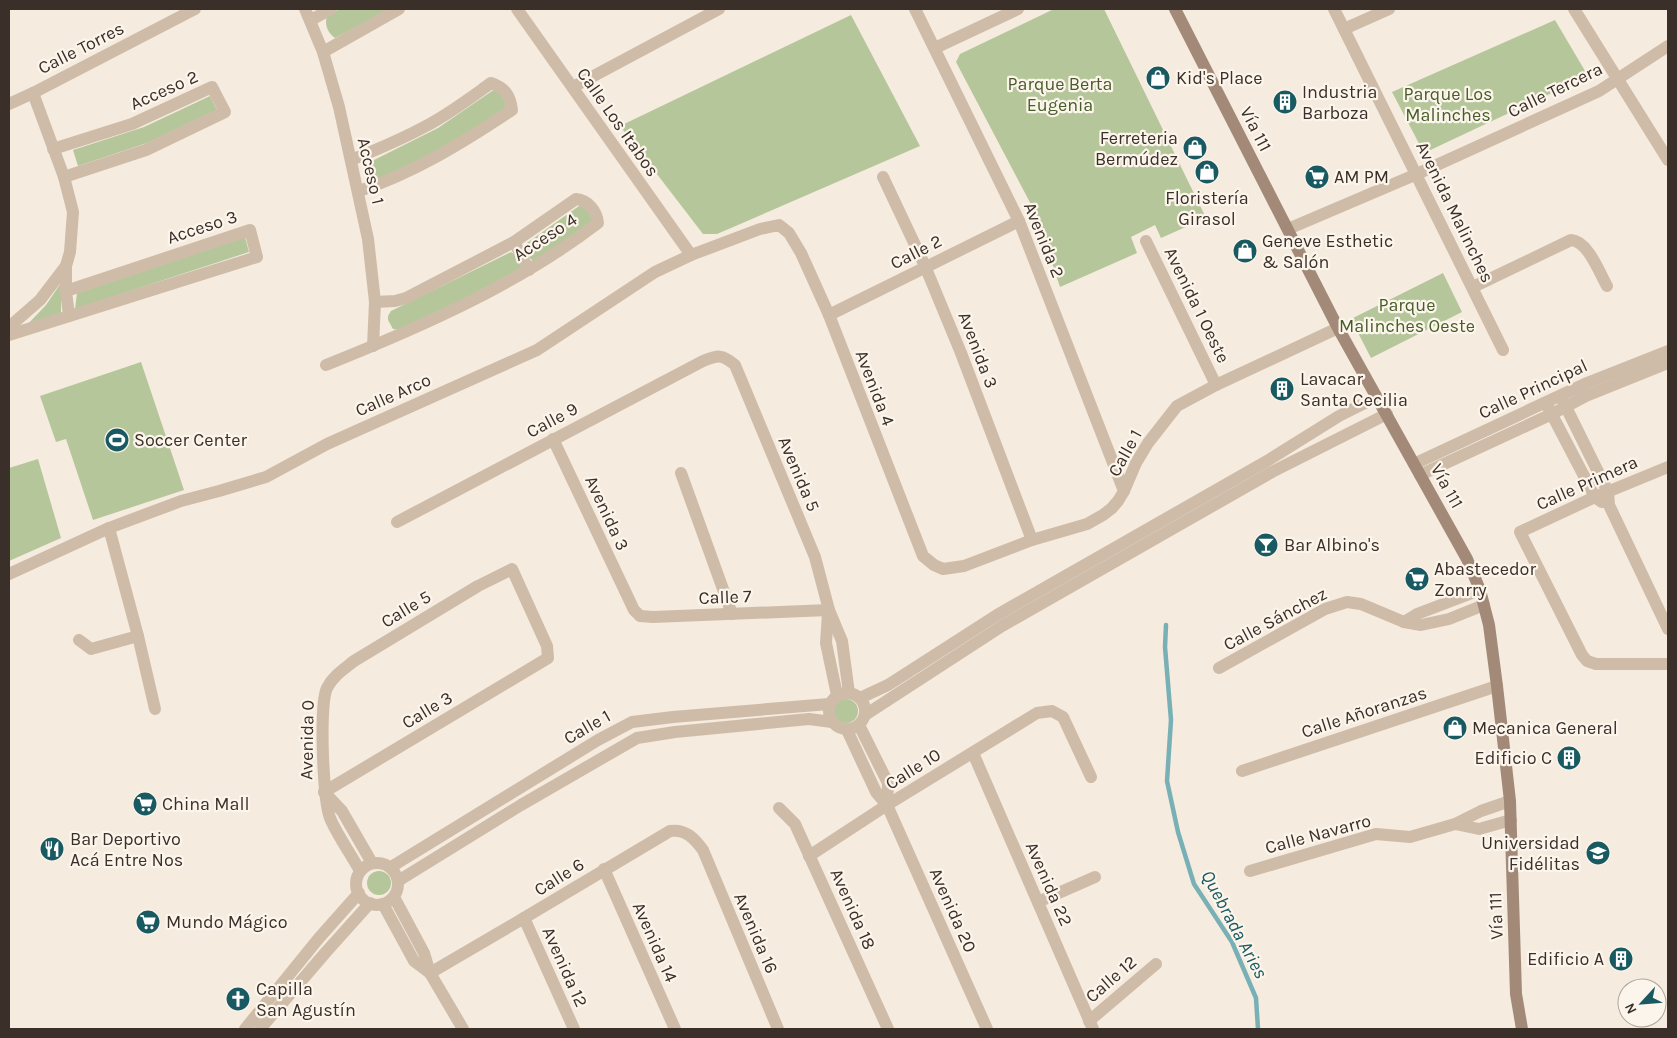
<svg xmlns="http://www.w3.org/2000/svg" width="1677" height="1038" viewBox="0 0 1677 1038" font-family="Karla,sans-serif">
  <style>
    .green { fill: #b6c69b }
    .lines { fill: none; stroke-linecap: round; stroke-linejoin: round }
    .stream { stroke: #79b0b6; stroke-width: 4.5 }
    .street { stroke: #cfbca8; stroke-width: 12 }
    .secondary { stroke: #a38a78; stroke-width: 12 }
    .labels { text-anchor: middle; stroke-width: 4.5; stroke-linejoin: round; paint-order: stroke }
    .street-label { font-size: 18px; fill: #3b2f29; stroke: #fcf5eb }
    .poi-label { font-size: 18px; fill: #3b2f29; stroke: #fcf5eb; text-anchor: start }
    .park-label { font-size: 18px; fill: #475d29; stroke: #fcf5eb }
    .water-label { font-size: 19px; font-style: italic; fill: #195a62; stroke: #fcf5eb }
  </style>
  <rect width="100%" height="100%" fill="#f5ebde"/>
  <g class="green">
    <path d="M340,9H391L335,38C328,33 324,25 327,16Z"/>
    <path d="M1054,9H1104L1206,218L1161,238L1155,225L1131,237L1137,253L1060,287L1035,212L956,62L960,54Z"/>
    <path d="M851,15L920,146L717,234H703L620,126Z"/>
    <path d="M1555,20L1588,76L1424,153L1392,92Z"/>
    <path d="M496,90L501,91L507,109L448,148L376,181L371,180L367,171L370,162L438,128L492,91Z"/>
    <path d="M210,96L217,110L147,143L78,166L73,150L144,127Z"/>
    <path d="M584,205L594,217L591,224L533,261C527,256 523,251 527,243L579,206Z"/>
    <path d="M245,237L249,252L75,309L77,293Z"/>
    <path d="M511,252L517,256L522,267L520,272L400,330L393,329L388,320V316L391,311Z"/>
    <path d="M1443,273L1462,312L1371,358L1351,319Z"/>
    <path d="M61,283V313L28,324L46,305Z"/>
    <path d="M141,362L184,490L93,520L66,439L56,442L40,396Z"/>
    <path d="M38,459L61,538L9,561V468Z"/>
    <circle cx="846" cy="711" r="12"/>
    <circle cx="379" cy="883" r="12"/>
  </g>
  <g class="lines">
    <path class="stream" d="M1166,625L1165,647L1171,720L1167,781L1178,832L1194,884L1232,942L1256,998L1258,1029"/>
    <g class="street">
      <path d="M305,9L323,52L339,107L368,239L375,302L373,346"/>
      <path d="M517,9L691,255"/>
      <path d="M915,9L1019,221L1124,491"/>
      <path d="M1334,9L1503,350"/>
      <path d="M1574,9L1668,160"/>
      <path d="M311,20L331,9"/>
      <path d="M1344,29L1389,9"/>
      <path d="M935,48L1018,9"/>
      <path d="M323,52L399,9"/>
      <path d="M573,87L719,9"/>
      <path d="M33,93L64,177L73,212L70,252L66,266V291L69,316"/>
      <path d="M9,104L33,93L195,9"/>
      <path d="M53,149L132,124L212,87L225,112L146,150L64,177"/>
      <path d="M351,160C376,150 402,139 426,126C449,114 470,98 491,83C505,88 510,95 512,110C464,142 414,173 359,191"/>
      <path d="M883,177L925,266L961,353L1032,540"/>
      <path d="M1288,229L1417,174L1599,91L1668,46"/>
      <path d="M1146,241L1216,385"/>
      <path d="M514,242L529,270"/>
      <path d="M1473,287L1571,240C1588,241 1599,272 1607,286"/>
      <path d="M829,315L1019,221"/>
      <path d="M9,327L40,300L66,266"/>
      <path d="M9,335L257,257L250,230L66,291"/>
      <path d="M326,365C421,327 517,285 598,223C597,211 588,200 576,199L514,242L406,298L395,301L375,302"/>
      <path d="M1563,401L1608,492L1609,505L1668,629"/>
      <path d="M1548,407L1595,497L1602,502"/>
      <path d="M553,439L634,610L640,616L653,617L829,610"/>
      <path d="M1414,464L1587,383L1668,351"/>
      <path d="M1668,467L1595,497L1520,532L1582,655L1587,661L1596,664H1668"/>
      <path d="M681,473L732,614"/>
      <path d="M1420,475L1552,414L1586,396L1668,363"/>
      <path d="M397,522L703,361C718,355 722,354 735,365L815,557L829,610L842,641L849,693"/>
      <path d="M109,528L138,636L155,709"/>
      <path d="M9,574L109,528L181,501L219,491L266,477L327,444L537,350L655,272L691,255L760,229L779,225L789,233L801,253L829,315L923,556L934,565L943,569L964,566L1032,540L1087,524L1103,515L1112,508L1118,501L1124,491L1136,463L1148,443L1177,406L1216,385L1338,328"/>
      <path d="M828,613L826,643L837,695"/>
      <path d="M1404,622L1417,614L1480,590"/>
      <path d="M79,640L91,649L138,636"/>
      <path d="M1219,668L1325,609L1347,602L1361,604L1404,622L1421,625L1449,619L1484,605"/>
      <circle cx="847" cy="711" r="18"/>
      <path d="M860,698L888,685L997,615L1267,461L1339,416L1377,397"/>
      <path d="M865,715L1002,626L1272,472L1387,414"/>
      <path d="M859,725L888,783L887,805"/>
      <path d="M847,730L876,792L887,805L987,1029"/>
      <path d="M973,753L1093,1029"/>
      <path d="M1242,771L1497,686"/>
      <path d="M324,792L548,658L547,646L512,569L478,586L354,661C344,669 333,676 327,688C319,704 323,800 330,818C336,833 352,856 360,871"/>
      <path d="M324,792L342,811L372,863"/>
      <path d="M779,808L795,824L888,1029"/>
      <path d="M1455,824L1479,829L1511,820"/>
      <path d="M809,856L887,805L1037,713L1052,711L1063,717L1091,777"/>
      <circle cx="377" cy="884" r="21"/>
      <path d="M391,867L598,740L632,722L673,717L829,704"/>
      <path d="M604,869L675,1029"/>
      <path d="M1250,871L1376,834L1410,837L1455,824L1481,811L1510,801"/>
      <path d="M398,881L521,805L637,738L675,732L809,719L832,722"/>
      <path d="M394,897L424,953L430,973L463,1029"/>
      <path d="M1038,902L1095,877"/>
      <path d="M383,904L414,961L430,973"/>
      <path d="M524,918L574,1029"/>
      <path d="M430,973L524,918L670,831C686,829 694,838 703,850L778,1029"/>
      <path d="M1089,1021L1156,964"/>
      <path d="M245,1029L319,938L359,893"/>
      <path d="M260,1029L326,952L370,903"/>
    </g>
    <path class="secondary" d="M1175,9L1338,328L1467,559L1480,590L1489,625L1497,686L1510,801L1516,994L1522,1029"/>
  </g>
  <defs>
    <symbol id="shop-disc" viewBox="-11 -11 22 22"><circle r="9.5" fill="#195a62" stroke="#fcf5eb"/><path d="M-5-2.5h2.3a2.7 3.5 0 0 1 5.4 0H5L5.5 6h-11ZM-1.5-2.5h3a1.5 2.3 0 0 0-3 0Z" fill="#fff"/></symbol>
    <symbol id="building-disc" viewBox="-11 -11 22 22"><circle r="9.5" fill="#195a62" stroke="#fcf5eb"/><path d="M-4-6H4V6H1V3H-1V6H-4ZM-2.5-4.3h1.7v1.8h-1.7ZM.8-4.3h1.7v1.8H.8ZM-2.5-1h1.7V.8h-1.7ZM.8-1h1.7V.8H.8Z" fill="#fff"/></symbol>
    <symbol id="supermarket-disc" viewBox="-11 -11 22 22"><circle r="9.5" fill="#195a62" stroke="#fcf5eb"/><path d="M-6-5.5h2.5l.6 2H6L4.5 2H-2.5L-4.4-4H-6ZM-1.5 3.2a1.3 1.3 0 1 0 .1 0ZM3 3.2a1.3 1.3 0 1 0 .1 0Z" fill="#fff"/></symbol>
    <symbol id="stadium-disc" viewBox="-11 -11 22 22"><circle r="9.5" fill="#195a62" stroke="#fcf5eb"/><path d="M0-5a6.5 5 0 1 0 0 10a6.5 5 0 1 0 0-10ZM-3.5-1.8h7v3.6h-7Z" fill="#fff"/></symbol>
    <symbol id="bar-disc" viewBox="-11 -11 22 22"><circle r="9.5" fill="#195a62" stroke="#fcf5eb"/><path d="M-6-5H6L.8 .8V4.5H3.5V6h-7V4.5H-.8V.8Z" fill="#fff"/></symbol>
    <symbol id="restaurant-disc" viewBox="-11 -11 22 22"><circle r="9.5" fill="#195a62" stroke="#fcf5eb"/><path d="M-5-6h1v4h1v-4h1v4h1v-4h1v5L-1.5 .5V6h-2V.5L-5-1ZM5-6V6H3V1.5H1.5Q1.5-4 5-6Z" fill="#fff"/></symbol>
    <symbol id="university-disc" viewBox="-11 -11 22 22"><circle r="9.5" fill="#195a62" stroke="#fcf5eb"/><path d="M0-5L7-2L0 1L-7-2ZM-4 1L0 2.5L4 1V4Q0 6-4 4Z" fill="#fff"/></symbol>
    <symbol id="church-disc" viewBox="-11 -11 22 22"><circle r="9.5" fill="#195a62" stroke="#fcf5eb"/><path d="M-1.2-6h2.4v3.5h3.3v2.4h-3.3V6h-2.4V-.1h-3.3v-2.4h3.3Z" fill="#fff"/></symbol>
  </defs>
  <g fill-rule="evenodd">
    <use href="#shop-disc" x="1144" y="64" width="28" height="28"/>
    <use href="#building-disc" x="1271" y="88" width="28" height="28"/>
    <use href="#shop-disc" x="1181" y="134" width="28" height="28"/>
    <use href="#shop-disc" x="1193" y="158" width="28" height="28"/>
    <use href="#supermarket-disc" x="1303" y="163" width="28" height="28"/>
    <use href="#shop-disc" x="1231" y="237" width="28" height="28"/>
    <use href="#building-disc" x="1268" y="375" width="28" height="28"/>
    <use href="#stadium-disc" x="103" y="426" width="28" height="28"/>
    <use href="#bar-disc" x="1252" y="531" width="28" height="28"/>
    <use href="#supermarket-disc" x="1403" y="565" width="28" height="28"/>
    <use href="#shop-disc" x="1441" y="714" width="28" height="28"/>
    <use href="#building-disc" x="1555" y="744" width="28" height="28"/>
    <use href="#supermarket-disc" x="131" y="790" width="28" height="28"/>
    <use href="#restaurant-disc" x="38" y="835" width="28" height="28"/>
    <use href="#university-disc" x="1584" y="839" width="28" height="28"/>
    <use href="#supermarket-disc" x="134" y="908" width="28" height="28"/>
    <use href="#building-disc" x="1607" y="945" width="28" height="28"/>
    <use href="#church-disc" x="224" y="985" width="28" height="28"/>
  </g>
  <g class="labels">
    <g class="street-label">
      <text transform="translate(81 48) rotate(-27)" y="6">Calle Torres</text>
      <text transform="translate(164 90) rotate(-24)" y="6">Acceso 2</text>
      <text transform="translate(1555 90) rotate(-26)" y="6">Calle Tercera</text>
      <text transform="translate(618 122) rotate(55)" y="6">Calle Los Itabos</text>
      <text transform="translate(1256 129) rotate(63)" y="6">Vía 111</text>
      <text transform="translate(371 171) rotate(77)" y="6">Acceso 1</text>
      <text transform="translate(1455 212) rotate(64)" y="6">Avenida Malinches</text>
      <text transform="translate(202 227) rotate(-18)" y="6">Acceso 3</text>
      <text transform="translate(545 237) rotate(-33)" y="6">Acceso 4</text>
      <text transform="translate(1044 240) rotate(68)" y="6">Avenida 2</text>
      <text transform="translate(916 252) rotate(-27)" y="6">Calle 2</text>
      <text transform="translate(1197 305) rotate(64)" y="6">Avenida 1 Oeste</text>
      <text transform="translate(978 350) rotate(69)" y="6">Avenida 3</text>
      <text transform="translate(875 388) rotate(69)" y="6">Avenida 4</text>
      <text transform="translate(1533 389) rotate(-25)" y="6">Calle Principal</text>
      <text transform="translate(393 395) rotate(-24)" y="6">Calle Arco</text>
      <text transform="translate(552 420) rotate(-28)" y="6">Calle 9</text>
      <text transform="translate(1125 453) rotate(-61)" y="6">Calle 1</text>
      <text transform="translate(799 474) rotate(67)" y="6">Avenida 5</text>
      <text transform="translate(1587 483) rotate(-24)" y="6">Calle Primera</text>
      <text transform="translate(1447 486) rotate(61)" y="6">Vía 111</text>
      <text transform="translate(607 513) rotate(65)" y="6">Avenida 3</text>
      <text transform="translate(725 597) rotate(-2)" y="6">Calle 7</text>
      <text transform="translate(406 609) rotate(-31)" y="6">Calle 5</text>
      <text transform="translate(1275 619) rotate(-28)" y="6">Calle Sánchez</text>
      <text transform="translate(427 710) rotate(-31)" y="6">Calle 3</text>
      <text transform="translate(1364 712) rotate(-18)" y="6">Calle Añoranzas</text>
      <text transform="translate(587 727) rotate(-30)" y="6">Calle 1</text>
      <text transform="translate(307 740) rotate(-89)" y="6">Avenida 0</text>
      <text transform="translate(913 769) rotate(-32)" y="6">Calle 10</text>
      <text transform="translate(1318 834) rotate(-15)" y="6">Calle Navarro</text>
      <text transform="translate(559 877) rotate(-32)" y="6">Calle 6</text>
      <text transform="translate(1049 884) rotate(66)" y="6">Avenida 22</text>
      <text transform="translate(853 909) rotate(66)" y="6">Avenida 18</text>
      <text transform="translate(953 910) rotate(66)" y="6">Avenida 20</text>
      <text transform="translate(1496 916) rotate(-92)" y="6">Vía 111</text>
      <text transform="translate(756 933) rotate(67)" y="6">Avenida 16</text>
      <text transform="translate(655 942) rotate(66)" y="6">Avenida 14</text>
      <text transform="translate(565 967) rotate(66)" y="6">Avenida 12</text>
      <text transform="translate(1111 979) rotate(-41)" y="6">Calle 12</text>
    </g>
    <g class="poi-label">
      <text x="1176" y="84">Kid's Place</text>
      <text x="1302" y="98">Industria<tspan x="1302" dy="21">Barboza</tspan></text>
      <text x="1178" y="144" text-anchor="end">Ferreteria<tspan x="1178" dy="21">Bermúdez</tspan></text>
      <text x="1334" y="183">AM PM</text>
      <text x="1207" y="204" text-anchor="middle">Floristería<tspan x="1207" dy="21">Girasol</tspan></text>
      <text x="1262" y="247">Geneve Esthetic<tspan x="1262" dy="21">&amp; Salón</tspan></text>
      <text x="1300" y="385">Lavacar<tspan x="1300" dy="21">Santa Cecilia</tspan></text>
      <text x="134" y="446">Soccer Center</text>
      <text x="1284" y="551">Bar Albino's</text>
      <text x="1434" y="575">Abastecedor<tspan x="1434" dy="21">Zonrry</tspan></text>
      <text x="1472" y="734">Mecanica General</text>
      <text x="1552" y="764" text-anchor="end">Edificio C</text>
      <text x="162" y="810">China Mall</text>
      <text x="70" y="845">Bar Deportivo<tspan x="70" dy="21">Acá Entre Nos</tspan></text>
      <text x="1580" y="849" text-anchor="end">Universidad<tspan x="1580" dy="21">Fidélitas</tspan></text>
      <text x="166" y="928">Mundo Mágico</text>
      <text x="1604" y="965" text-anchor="end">Edificio A</text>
      <text x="256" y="995">Capilla<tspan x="256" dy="21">San Agustín</tspan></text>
    </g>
    <g class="park-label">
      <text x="1060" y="90">Parque Berta<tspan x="1060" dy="21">Eugenia</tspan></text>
      <text x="1448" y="100">Parque Los<tspan x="1448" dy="21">Malinches</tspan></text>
      <text x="1407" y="311">Parque<tspan x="1407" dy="21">Malinches Oeste</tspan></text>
    </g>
    <g class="water-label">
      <text transform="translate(1235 924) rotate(62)" y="7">Quebrada Aries</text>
    </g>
  </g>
  <rect width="1677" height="1038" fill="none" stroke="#3b2f29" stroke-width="20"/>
  <g transform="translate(1642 1003) rotate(244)"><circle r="24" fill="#fcf5eb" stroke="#afa69d"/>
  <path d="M0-4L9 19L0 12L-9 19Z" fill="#195a62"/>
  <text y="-8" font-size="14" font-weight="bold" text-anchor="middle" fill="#3b2f29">N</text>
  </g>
</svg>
